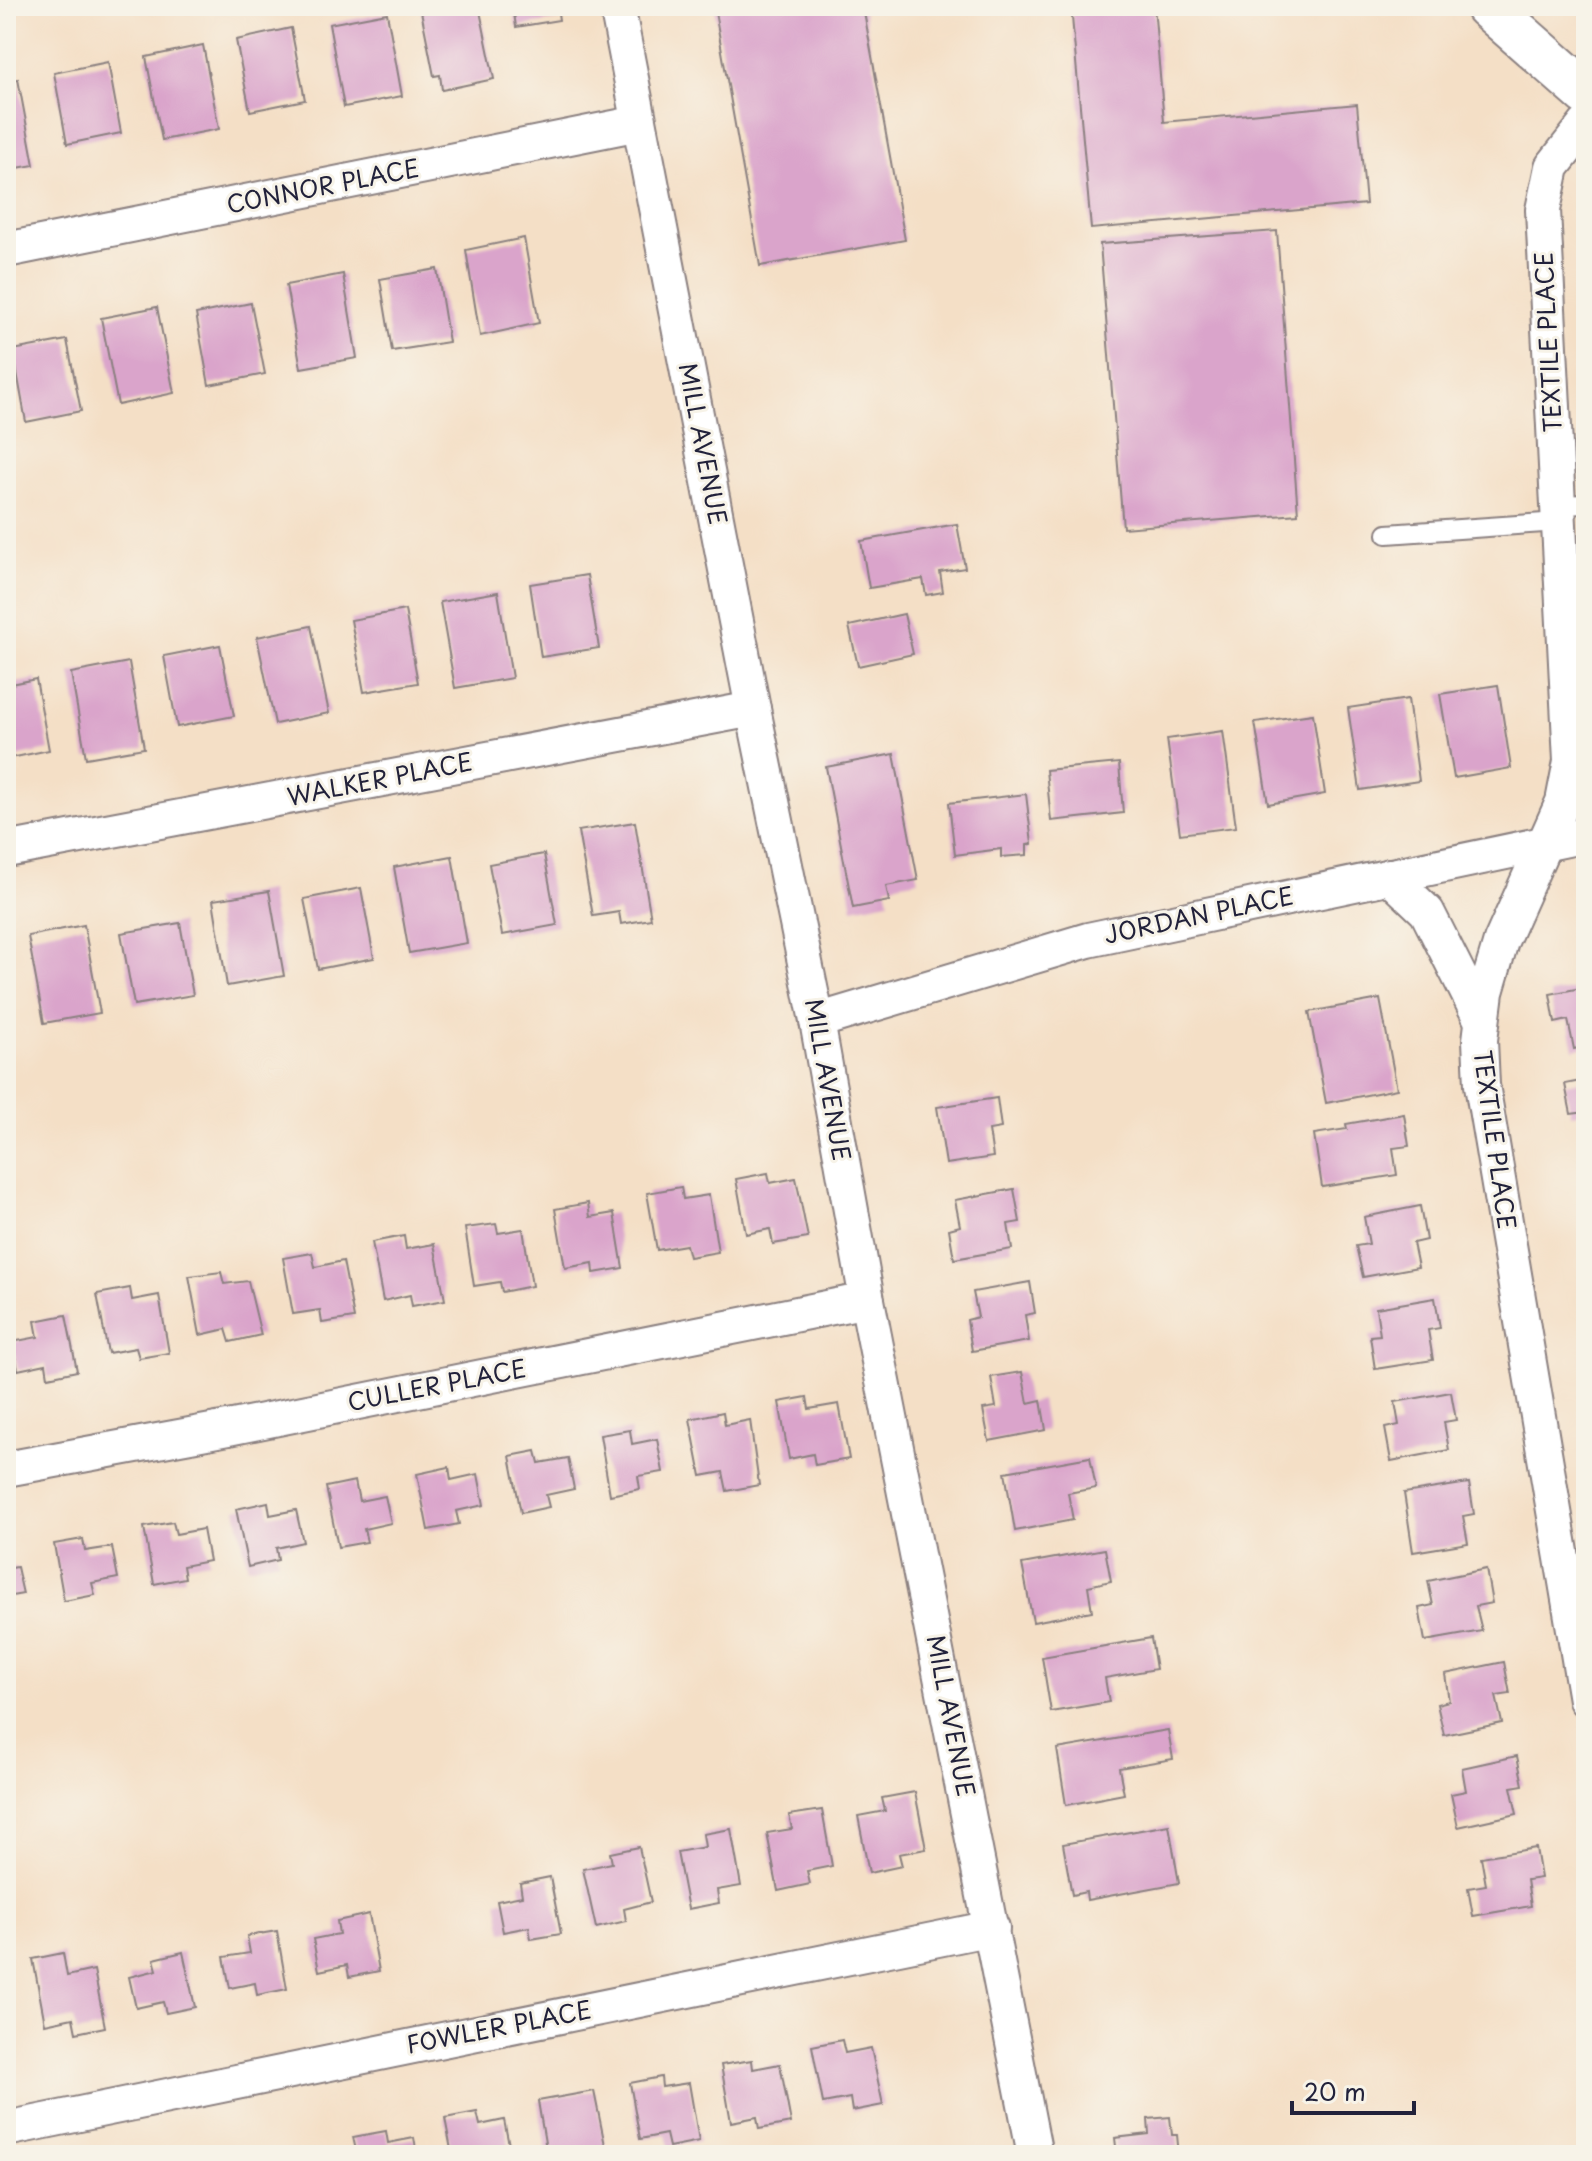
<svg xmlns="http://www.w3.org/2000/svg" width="1592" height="2161" viewBox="0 0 1592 2161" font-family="'Playpen Sans',sans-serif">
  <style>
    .building { fill: #daa4cb }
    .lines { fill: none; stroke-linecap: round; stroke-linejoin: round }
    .lane-casing { stroke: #8b8080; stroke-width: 22 }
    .street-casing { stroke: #8b8080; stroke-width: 38 }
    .secondary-casing { stroke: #8b8080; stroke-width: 48 }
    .lane { stroke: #fff; stroke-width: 18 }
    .street { stroke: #fff; stroke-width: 34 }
    .secondary { stroke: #fff; stroke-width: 44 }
    .labels { text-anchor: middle; stroke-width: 6; stroke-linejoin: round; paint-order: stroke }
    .street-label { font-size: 24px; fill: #22223b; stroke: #f7f3e8 }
  </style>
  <rect width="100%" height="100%" fill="#f7f3e8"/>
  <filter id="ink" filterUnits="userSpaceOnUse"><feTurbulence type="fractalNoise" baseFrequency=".0125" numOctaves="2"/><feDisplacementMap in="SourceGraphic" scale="16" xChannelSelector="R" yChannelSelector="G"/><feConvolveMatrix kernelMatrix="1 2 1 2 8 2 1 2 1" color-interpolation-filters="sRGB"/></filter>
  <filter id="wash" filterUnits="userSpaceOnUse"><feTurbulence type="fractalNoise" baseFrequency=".006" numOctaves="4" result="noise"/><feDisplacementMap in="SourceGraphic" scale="32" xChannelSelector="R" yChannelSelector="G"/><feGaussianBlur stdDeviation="1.8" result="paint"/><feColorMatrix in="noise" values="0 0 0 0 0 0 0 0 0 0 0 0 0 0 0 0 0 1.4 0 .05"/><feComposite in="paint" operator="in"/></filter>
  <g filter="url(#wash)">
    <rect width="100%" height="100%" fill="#f4dfc6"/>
    <g id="blocks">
      <g class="building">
        <path d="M420,6H479L494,79L442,90L440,75L434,76Z"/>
        <path d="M513,6H557L559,20L516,27Z"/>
        <path d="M714,6H863L905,240L760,266Z"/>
        <path d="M1071,6H1154L1164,122L1357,104L1366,204L1091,229Z"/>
        <path d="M387,13L402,96L344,107L329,24Z"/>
        <path d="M291,28L305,100L250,111L236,40Z"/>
        <path d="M203,45L219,129L162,140L146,57Z"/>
        <path d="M108,62L121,133L67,144L54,73Z"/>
        <path d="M18,79L34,165L6,170V82Z"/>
        <path d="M1277,231L1298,514L1123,528L1100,244Z"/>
        <path d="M524,238L539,323L480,336L466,250Z"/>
        <path d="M437,269L449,342L392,351L380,279Z"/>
        <path d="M343,274L357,358L301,368L286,285Z"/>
        <path d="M251,303L265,374L209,385L196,314Z"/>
        <path d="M157,307L174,393L118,405L101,318Z"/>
        <path d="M67,340L81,411L26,422L13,350Z"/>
        <path d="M957,524L965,568L940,572L943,592L926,595L923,579L869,588L861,541Z"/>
        <path d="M587,575L599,648L541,657L530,584Z"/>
        <path d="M498,592L512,678L455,688L440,602Z"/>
        <path d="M405,610L418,683L364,692L351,620Z"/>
        <path d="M904,614L913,654L858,666L849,626Z"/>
        <path d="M311,626L329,713L275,724L257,637Z"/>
        <path d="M220,645L234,716L177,727L164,656Z"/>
        <path d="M129,662L144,748L86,758L71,673Z"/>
        <path d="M36,679L49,750L6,759V685Z"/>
        <path d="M1498,685L1511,768L1454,778L1440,694Z"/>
        <path d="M1408,699L1419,781L1360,790L1348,708Z"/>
        <path d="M1313,714L1325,794L1268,804L1255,722Z"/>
        <path d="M1223,731L1236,827L1180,834L1167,739Z"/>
        <path d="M894,754L918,880L886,886L889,901L853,908L826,767Z"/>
        <path d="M1119,763L1123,813L1051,821L1046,770Z"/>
        <path d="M1026,794L1032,844L1027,845V855L1001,857V849L955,855L949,803Z"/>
        <path d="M635,822L651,919L621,924L619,912L593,916L578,831Z"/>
        <path d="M544,854L557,925L502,935L489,864Z"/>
        <path d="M452,856L467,943L409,953L394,867Z"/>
        <path d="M361,888L374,958L318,969L304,899Z"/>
        <path d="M269,891L284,976L227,986L213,900Z"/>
        <path d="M180,923L193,995L134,1005L121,933Z"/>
        <path d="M84,925L100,1013L44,1023L28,936Z"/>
        <path d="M1586,987V1046L1574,1049L1568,1020L1555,1023L1550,994Z"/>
        <path d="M1380,999L1397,1089L1326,1103L1309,1012Z"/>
        <path d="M1586,1080V1112L1571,1114L1565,1084Z"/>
        <path d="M997,1098L1001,1128L989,1130L993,1157L946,1164L937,1107Z"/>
        <path d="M1404,1114L1409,1146L1393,1148L1397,1175L1322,1187L1314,1134L1347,1129L1346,1124Z"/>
        <path d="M768,1173L770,1183L796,1178L808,1238L773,1244L770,1229L746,1234L736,1179Z"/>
        <path d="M1586,1174V1194H1584L1581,1175Z"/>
        <path d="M681,1187L683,1199L709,1195L718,1252L689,1257L686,1245L657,1250L647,1193Z"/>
        <path d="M1014,1189L1020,1222L1008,1224L1012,1249L954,1259L949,1229L960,1226L955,1200Z"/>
        <path d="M588,1203L590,1217L614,1213L623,1268L594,1273L593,1263L565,1268L555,1209Z"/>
        <path d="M1420,1206L1426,1240L1413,1243L1418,1267L1363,1277L1356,1246L1369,1244L1364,1217Z"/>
        <path d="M496,1224L498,1233L523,1229L532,1286L502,1292L500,1282L474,1286L465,1228Z"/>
        <path d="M404,1236L406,1249L434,1244L445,1300L412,1306L410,1295L383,1301L372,1242Z"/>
        <path d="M312,1253L315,1267L343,1261L354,1318L322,1323L320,1310L293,1314L283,1258Z"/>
        <path d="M221,1272L224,1284L248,1281L261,1335L230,1342L226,1329L200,1335L189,1276Z"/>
        <path d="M1030,1282L1035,1313L1025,1315L1029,1341L972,1351L967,1320L978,1317L973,1292Z"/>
        <path d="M130,1288L132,1300L159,1295L169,1353L139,1358L136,1348L108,1353L97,1294Z"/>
        <path d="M1435,1298L1440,1328L1428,1330L1433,1360L1375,1369L1370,1336L1380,1335L1376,1308Z"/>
        <path d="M66,1315L77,1371L48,1377L46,1364L18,1370L12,1342L38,1337L35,1321Z"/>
        <path d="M1022,1372L1028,1403L1041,1400L1046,1430L989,1441L983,1409L996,1407L991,1377Z"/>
        <path d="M1451,1392L1456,1420L1444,1422L1449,1450L1391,1461L1385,1428L1399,1425L1395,1402Z"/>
        <path d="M807,1397L809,1409L839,1404L849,1459L815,1465L813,1454L789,1459L779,1402Z"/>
        <path d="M723,1412L725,1425L750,1420L759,1485L727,1491L723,1472L701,1476L690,1419Z"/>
        <path d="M630,1430L632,1444L657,1439L663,1472L638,1476L640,1489L610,1495L600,1435Z"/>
        <path d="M536,1451L539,1463L568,1458L574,1489L546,1495L549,1507L521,1513L510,1456Z"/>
        <path d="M1090,1457L1096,1488L1068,1493L1073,1520L1015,1531L1005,1472Z"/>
        <path d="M449,1467L451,1480L478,1474L484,1505L456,1511L459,1524L428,1530L417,1474Z"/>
        <path d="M355,1481L359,1501L385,1496L391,1523L364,1529L367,1542L338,1547L326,1487Z"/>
        <path d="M1469,1483L1474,1514L1463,1516L1468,1543L1413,1552L1404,1493Z"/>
        <path d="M268,1502L270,1515L296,1510L303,1542L276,1548L278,1560L248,1567L236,1509Z"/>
        <path d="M173,1522L176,1534L203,1529L209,1561L183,1566L185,1578L154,1584L144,1527Z"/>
        <path d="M83,1539L85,1551L112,1547L118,1578L92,1583L95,1595L64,1601L54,1544Z"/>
        <path d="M1105,1549L1111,1581L1088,1586L1092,1611L1033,1622L1022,1564Z"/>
        <path d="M17,1567L23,1594L6,1597V1569Z"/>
        <path d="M1486,1569L1492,1603L1476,1606L1482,1631L1425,1641L1419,1608L1433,1605L1428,1581Z"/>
        <path d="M1151,1638L1156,1669L1105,1678L1109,1702L1051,1712L1042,1657Z"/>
        <path d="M1504,1662L1510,1694L1496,1696L1502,1723L1444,1735L1437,1704L1449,1701L1445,1674Z"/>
        <path d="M1168,1730L1173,1759L1119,1768L1124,1794L1066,1805L1057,1749Z"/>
        <path d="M1517,1756L1523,1785L1511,1787L1517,1814L1458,1827L1451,1794L1466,1791L1462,1768Z"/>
        <path d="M915,1792L926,1849L899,1854L902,1866L869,1873L858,1816L885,1811L882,1798Z"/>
        <path d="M822,1810L832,1866L807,1871L810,1884L778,1891L767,1833L792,1829L789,1815Z"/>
        <path d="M1169,1825L1179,1883L1087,1900L1086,1892L1072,1895L1063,1844Z"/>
        <path d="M731,1829L741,1886L717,1890L719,1903L688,1909L677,1852L705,1847L703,1834Z"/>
        <path d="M639,1847L651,1902L624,1909L626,1921L596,1928L583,1869L612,1863L610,1853Z"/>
        <path d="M1536,1848L1541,1878L1527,1880L1531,1906L1473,1916L1468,1888L1486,1885L1481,1857Z"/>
        <path d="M550,1877L561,1934L531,1939L529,1927L503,1932L497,1901L522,1896L520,1883Z"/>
        <path d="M369,1914L379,1971L349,1977L347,1965L319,1971L313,1939L339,1934L337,1921Z"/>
        <path d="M277,1931L287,1989L257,1995L255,1983L230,1988L224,1957L250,1953L247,1936Z"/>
        <path d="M183,1952L195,2007L166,2013L163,2002L136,2008L129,1977L157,1970L154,1959Z"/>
        <path d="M63,1953L67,1976L94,1970L105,2027L76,2033L73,2018L45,2024L33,1959Z"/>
        <path d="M842,2040L845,2053L871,2048L883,2105L852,2111L850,2098L823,2103L812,2046Z"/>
        <path d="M752,2060L753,2069L780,2064L791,2123L759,2129L757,2117L731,2122L721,2065Z"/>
        <path d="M661,2077L662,2087L689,2083L699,2141L669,2147L666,2134L640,2139L630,2083Z"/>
        <path d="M594,2091L607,2155H547L538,2101Z"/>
        <path d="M477,2112L480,2125L504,2120L511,2155H452L445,2118Z"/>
        <path d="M1170,2117L1172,2135H1177L1179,2155H1117L1115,2138L1149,2134L1148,2119Z"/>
        <path d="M386,2131L388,2143L414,2138L417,2155H357L353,2137Z"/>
        <path d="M293,2150L294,2155H270L269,2153Z"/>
      </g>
    </g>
  </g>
  <g filter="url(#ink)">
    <use href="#blocks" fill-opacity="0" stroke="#8b8080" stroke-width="2"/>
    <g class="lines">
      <defs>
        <g id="lane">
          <path d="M1558,505L1586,504"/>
          <path d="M1387,534L1559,522"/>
        </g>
        <g id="street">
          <path d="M617,6L753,709L817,1021L867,1300L1035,2155"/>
          <path d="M1586,124L1552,167L1543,210L1571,761L1563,802L1501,941L1486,992L1480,1040L1482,1085L1586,1700"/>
          <path d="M6,250L639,123"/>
          <path d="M6,850L753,709"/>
          <path d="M1389,876L1427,912L1482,1021"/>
          <path d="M817,1021L1088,940L1586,835"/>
          <path d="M6,1469L228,1428L867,1300"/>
          <path d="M6,2129L992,1928"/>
        </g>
        <path id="secondary" d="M1487,6L1586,93"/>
      </defs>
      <use href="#lane" class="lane-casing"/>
      <use href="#street" class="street-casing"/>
      <use href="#secondary" class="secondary-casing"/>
      <use href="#lane" class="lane"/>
      <use href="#street" class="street"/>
      <use href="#secondary" class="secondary"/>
    </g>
  </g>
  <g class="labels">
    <g class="street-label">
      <text transform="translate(323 187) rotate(-11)" y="8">CONNOR PLACE</text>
      <text transform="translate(1549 342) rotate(-93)" y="8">TEXTILE PLACE</text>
      <text transform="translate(702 444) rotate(79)" y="8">MILL AVENUE</text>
      <text transform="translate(380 780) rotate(-11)" y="8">WALKER PLACE</text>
      <text transform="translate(1199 916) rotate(-12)" y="8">JORDAN PLACE</text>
      <text transform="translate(827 1080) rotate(80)" y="8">MILL AVENUE</text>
      <text transform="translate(1494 1140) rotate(82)" y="8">TEXTILE PLACE</text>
      <text transform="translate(437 1386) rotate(-11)" y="8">CULLER PLACE</text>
      <text transform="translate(950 1716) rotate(79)" y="8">MILL AVENUE</text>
      <text transform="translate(499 2028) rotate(-11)" y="8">FOWLER PLACE</text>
    </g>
  </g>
  <rect width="1592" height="2161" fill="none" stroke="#f7f3e8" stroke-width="32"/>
  <path d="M1292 2101v12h122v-12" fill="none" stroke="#22223b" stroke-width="4"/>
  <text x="1304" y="2101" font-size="24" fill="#22223b" stroke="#f7f3e8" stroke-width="6" paint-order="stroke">20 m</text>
</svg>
